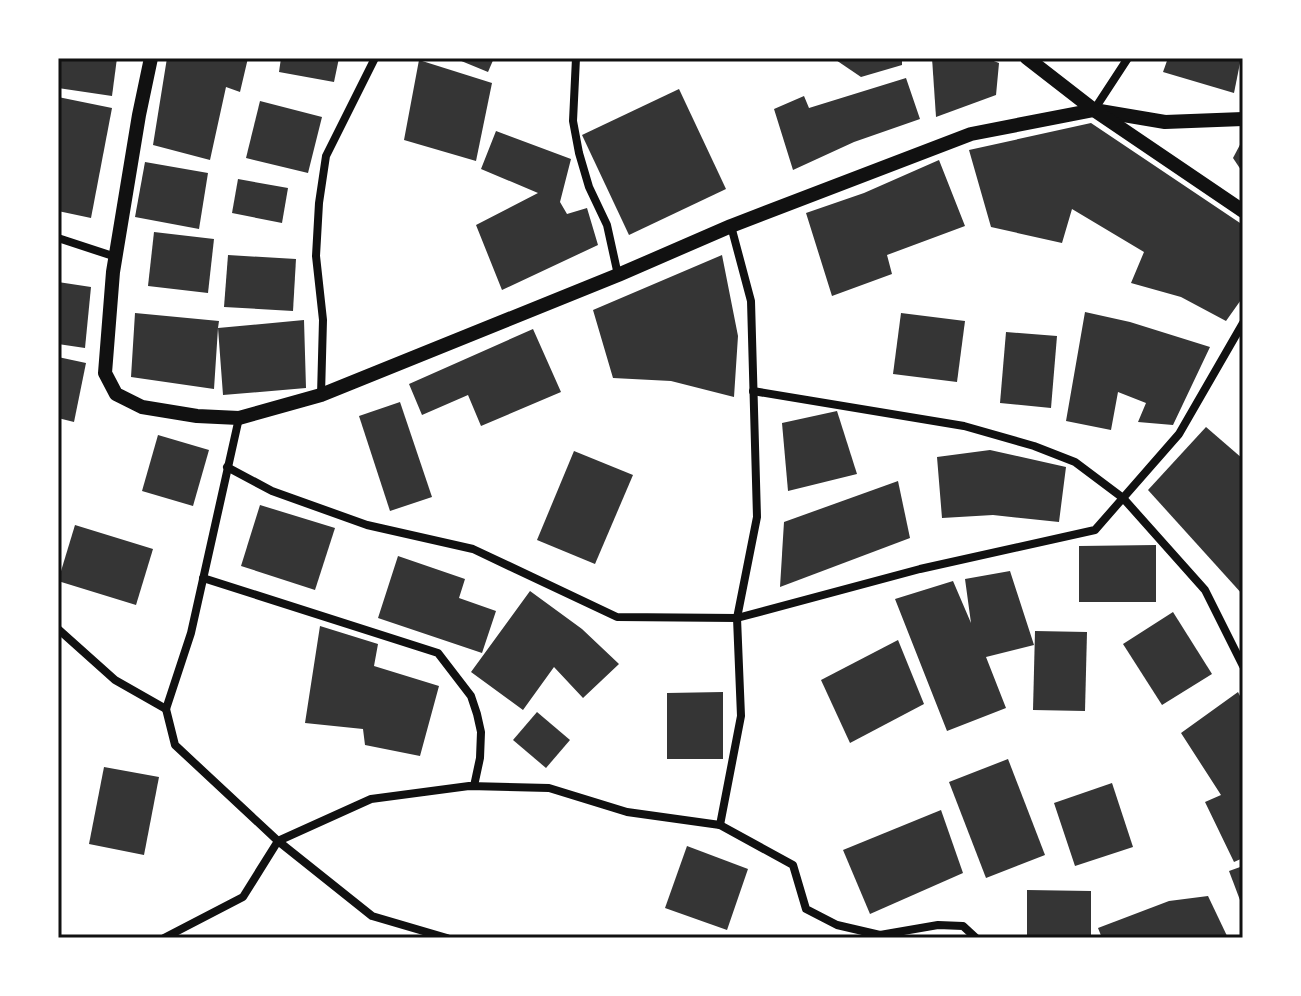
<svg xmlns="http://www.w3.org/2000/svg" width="1301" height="996" viewBox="0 0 1301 996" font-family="'Zilla Slab',serif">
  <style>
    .building { fill: #353535 }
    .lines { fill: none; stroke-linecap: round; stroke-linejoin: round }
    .minor { stroke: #111; stroke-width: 8 }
    .tertiary { stroke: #111; stroke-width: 14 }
    .neatline { fill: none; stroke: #111; stroke-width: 3 }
  </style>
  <rect width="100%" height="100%" fill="#fff"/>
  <g class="building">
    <path d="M58,58H117L112,96L58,88Z"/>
    <path d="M167,58H248L240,92L226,87L210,160L153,145Z"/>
    <path d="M281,58H339L334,82L279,72Z"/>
    <path d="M454,58H494L488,72Z"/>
    <path d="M833,58H902V65L861,77Z"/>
    <path d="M932,58H986L999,63L996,95L936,117Z"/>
    <path d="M1168,58H1241L1234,93L1163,72Z"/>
    <path d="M419,60L492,83L476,161L404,140Z"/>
    <path d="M906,78L920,119L854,142L793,170L774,109L804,96L809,108Z"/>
    <path d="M679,89L726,189L629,235L582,135Z"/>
    <path d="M58,97L112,108L91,218L58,211Z"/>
    <path d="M260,101L322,117L308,173L246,158Z"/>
    <path d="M1091,123L1243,225V297L1226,321L1181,297L1131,283L1144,252L1072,209L1062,243L991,227L969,150Z"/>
    <path d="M496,131L571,159L560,202L567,214L587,208L598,245L502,290L476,225L538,193L481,169Z"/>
    <path d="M1243,139V173L1233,158Z"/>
    <path d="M939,160L965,226L887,255L892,274L832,296L806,213L864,193Z"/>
    <path d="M145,162L208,173L199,229L135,217Z"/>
    <path d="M238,179L288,188L282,223L232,213Z"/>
    <path d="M154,232L214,239L208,293L148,286Z"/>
    <path d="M228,255L296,259L293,311L224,307Z"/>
    <path d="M722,255L738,336L734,397L671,381L613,378L593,310Z"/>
    <path d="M58,282L91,287L85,348L58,344Z"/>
    <path d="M1085,312L1130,322L1210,347L1173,425L1138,422L1146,403L1118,392L1111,430L1066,421Z"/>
    <path d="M135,313L219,321L218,328L304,320L306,388L223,395L218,328L214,389L131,377Z"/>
    <path d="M901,313L965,321L957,382L893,374Z"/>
    <path d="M533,329L561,392L481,426L468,395L422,415L409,384Z"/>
    <path d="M1006,332L1057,336L1051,408L1000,403Z"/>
    <path d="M58,357L86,363L74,422L58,418Z"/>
    <path d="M400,402L432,497L390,511L359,416Z"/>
    <path d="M837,411L857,474L788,491L782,423Z"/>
    <path d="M1206,427L1243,459V595L1148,490Z"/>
    <path d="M158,435L209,450L193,506L142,491Z"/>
    <path d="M990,450L1066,467L1059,522L993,515L942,518L937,457Z"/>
    <path d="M574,451L633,475L595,564L537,540Z"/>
    <path d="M898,481L910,538L780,587L784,522Z"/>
    <path d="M260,505L335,528L315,590L241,566Z"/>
    <path d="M75,525L153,549L136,605L58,581Z"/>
    <path d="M1156,545V602H1079V546Z"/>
    <path d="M398,556L465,579L459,598L496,611L482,653L378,618Z"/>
    <path d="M1010,571L1034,645L986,657L1006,708L947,731L895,599L953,581L971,623L965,579Z"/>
    <path d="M530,591L582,629L619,664L583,698L554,667L523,710L471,672Z"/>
    <path d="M1173,612L1212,674L1162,705L1123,644Z"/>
    <path d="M320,626L378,644L374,666L439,686L420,756L365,745L363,729L305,723Z"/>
    <path d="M1035,631L1087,632L1085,711L1033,710Z"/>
    <path d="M898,640L924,704L850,743L821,680Z"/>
    <path d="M723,692V759H667V693Z"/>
    <path d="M1238,692L1243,702V858L1234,862L1205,802L1221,795L1181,733Z"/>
    <path d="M537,712L570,740L546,768L513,740Z"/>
    <path d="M1008,759L1045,855L986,878L949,782Z"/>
    <path d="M104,767L159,777L144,855L89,844Z"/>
    <path d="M1112,783L1133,847L1075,866L1054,803Z"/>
    <path d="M941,810L963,873L870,914L843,850Z"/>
    <path d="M687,846L748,869L727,930L665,908Z"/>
    <path d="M1243,866V908L1229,871Z"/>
    <path d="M1027,890L1091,891V938H1027Z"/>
    <path d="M1208,896L1228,938H1102L1098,928L1169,901Z"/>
  </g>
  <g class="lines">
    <g class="minor">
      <path d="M576,58L573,121L579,153L589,187L607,225L618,275"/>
      <path d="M1094,110L1128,58"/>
      <path d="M58,238L116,257"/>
      <path d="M753,391L964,426L1034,446L1075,462L1123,498L1205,590L1243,666"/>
      <path d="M321,395L323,320L316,256L319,203L326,156L375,58"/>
      <path d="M239,418L191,633L166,709L175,745L278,841L372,916L447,938"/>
      <path d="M227,467L272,491L367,525L473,549L617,617L737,618L920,569L1095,530L1179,434L1243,323"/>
      <path d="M203,578L438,653L471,696L477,714L481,732L480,758L474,786"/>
      <path d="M58,629L115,680L166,709"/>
      <path d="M720,825L741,716L737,618L757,517L751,301L731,226"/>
      <path d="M164,938L243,897L278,841L371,799L469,786L549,788L627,812L720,825L793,865L806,909L837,925L880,935L938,925L963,926L976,938"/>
    </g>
    <g class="tertiary">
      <path d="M151,58L139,115L113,272L105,373L116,394L142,407L197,416L239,418L321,395L618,275L731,226L971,134L1094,110L1165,122L1243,119"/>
      <path d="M1027,58L1094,110L1243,211"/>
    </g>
  </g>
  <rect width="1301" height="996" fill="none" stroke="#ffffff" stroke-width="120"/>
  <rect x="60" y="60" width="1181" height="876" class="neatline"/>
</svg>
